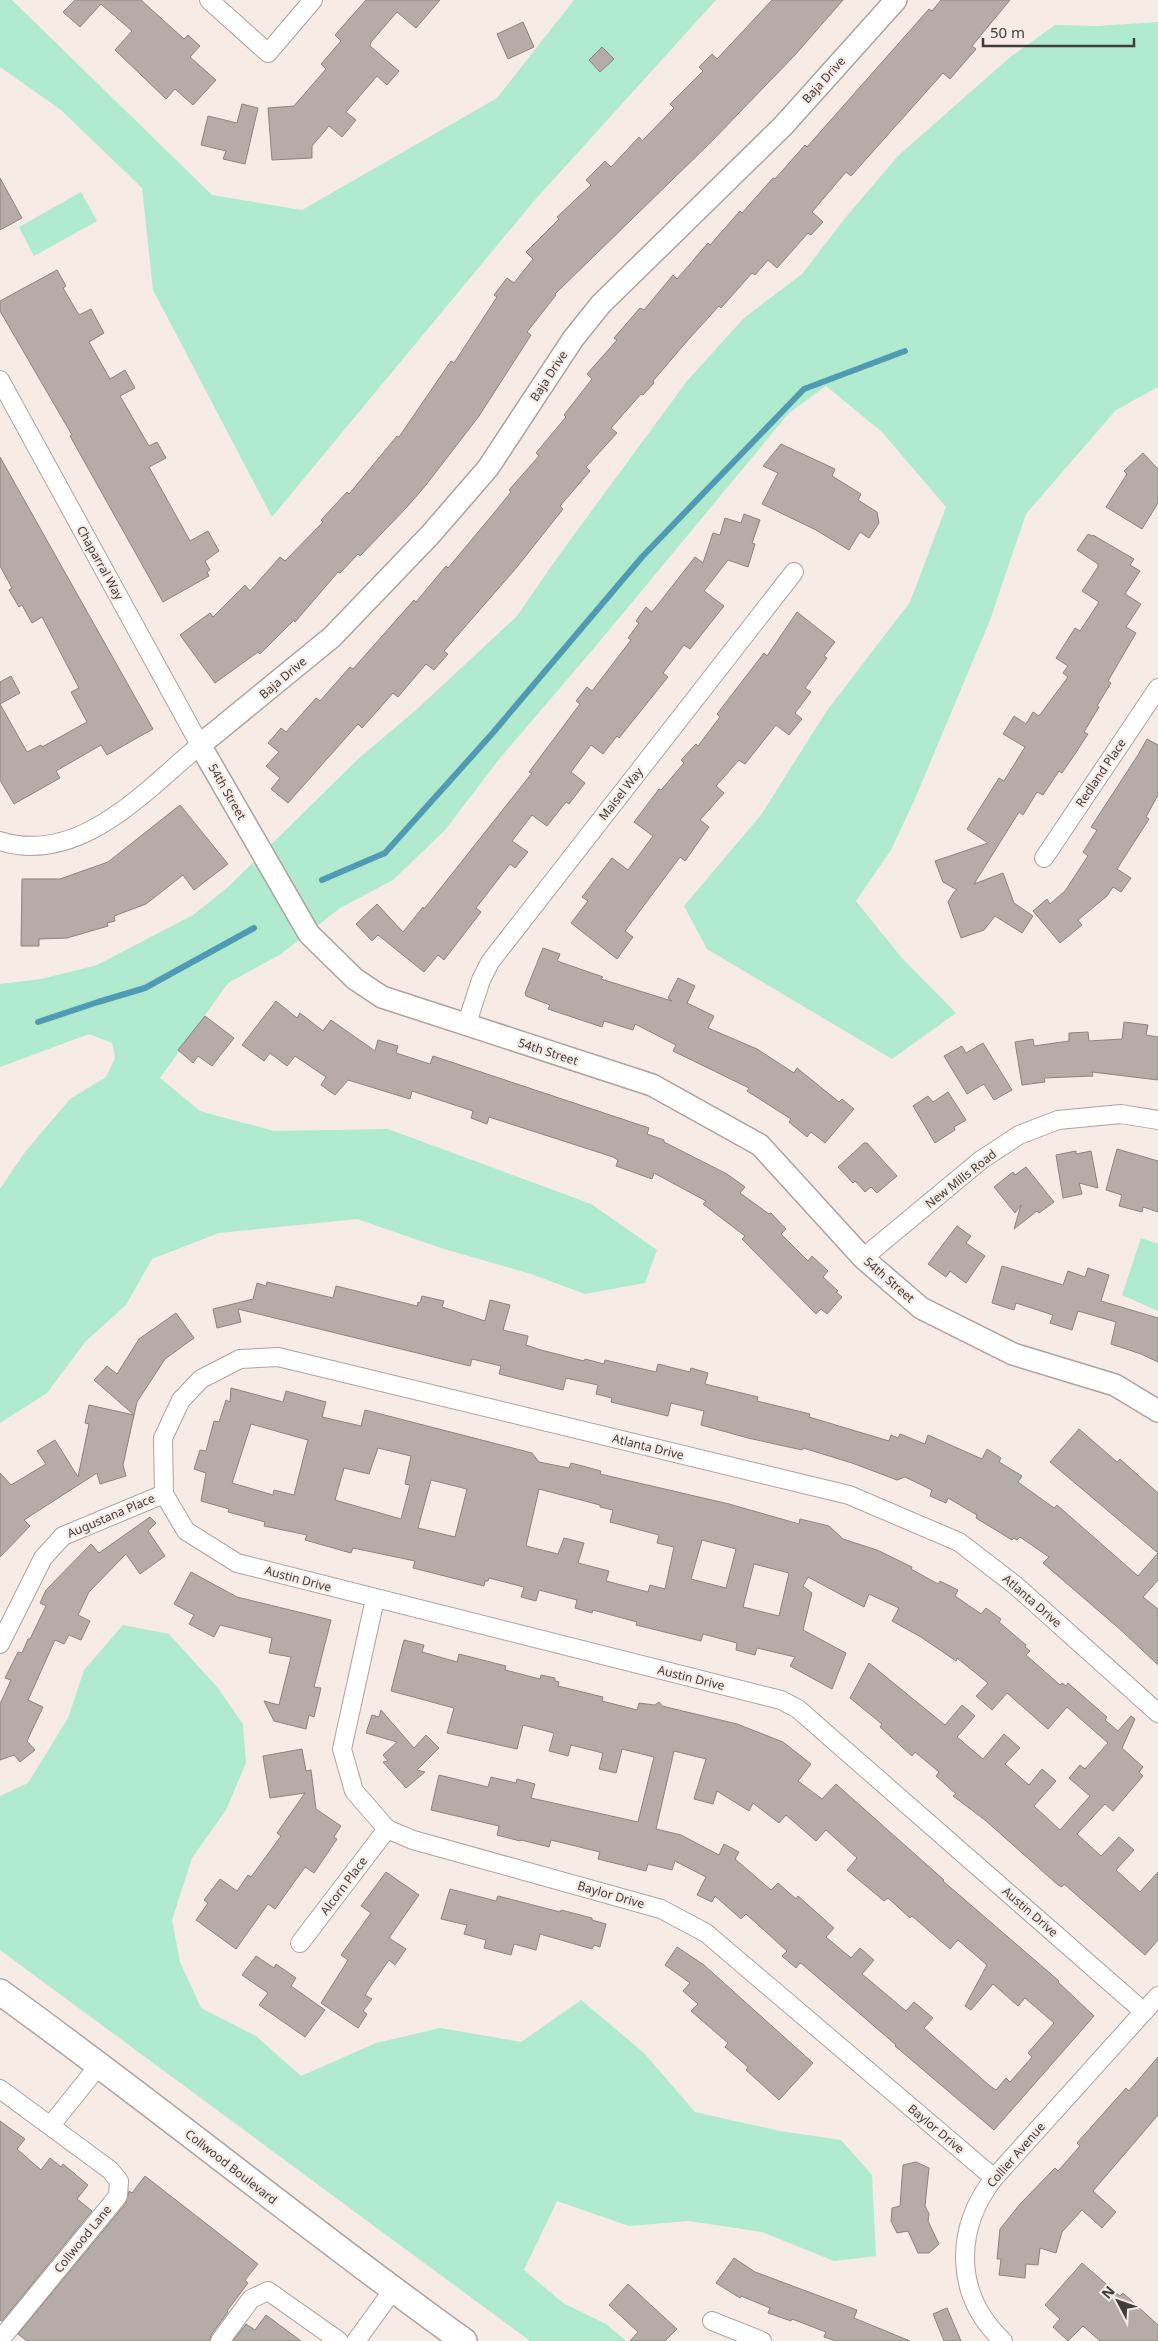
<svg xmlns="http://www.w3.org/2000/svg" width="1158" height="2341" viewBox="0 0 1158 2341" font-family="'Noto Sans',sans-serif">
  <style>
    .green { fill: #b0ebcf }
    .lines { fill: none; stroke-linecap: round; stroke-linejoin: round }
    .stream { stroke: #519ab4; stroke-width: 6 }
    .building { fill: #b6aca7; stroke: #8d837d; fill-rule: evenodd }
    .minor-casing { stroke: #aca29d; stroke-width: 20 }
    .tertiary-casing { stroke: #aca29d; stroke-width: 24 }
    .secondary-casing { stroke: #aca29d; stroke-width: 28 }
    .minor { stroke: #fff; stroke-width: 18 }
    .tertiary { stroke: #fff; stroke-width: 21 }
    .secondary { stroke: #fff; stroke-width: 25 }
    .labels { text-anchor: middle; stroke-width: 4.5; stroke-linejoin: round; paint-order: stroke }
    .street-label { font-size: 12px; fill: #403c3a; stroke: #f6ebe5 }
  </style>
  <rect width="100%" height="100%" fill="#f6ebe5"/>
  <g class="green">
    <path d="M0,0H12L212,195L302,210L497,98L574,0H716L533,202L272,517L153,290L142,188L61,110L0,67Z"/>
    <path d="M1158,22V387L1116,410L1026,514L990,620L914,801L891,850L856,901L901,957L956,1013L892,1059L707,949L684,906L761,815L826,712L910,602L946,507L882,432L826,386L789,413L600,641L500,758L445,830L393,880L340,908L281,954L228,983L160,1078L200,1111L274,1131L388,1129L591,1204L657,1250L645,1283L585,1294L531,1274L441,1248L357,1219L219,1233L152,1259L126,1305L86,1341L47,1393L0,1423V1189L25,1152L70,1099L106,1077L115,1058L112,1043L89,1034L0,1067V984L41,979L97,965L193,915L227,888L358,759L416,710L517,616L557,558L687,381L744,318L802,274L846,217L898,156L1009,58L1055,25L1098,26Z"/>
    <path d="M81,192L97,221L34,256L19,227Z"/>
    <path d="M1141,1238L1158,1244V1311L1122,1295Z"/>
    <path d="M123,1625L169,1634L217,1687L243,1724L246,1763L226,1810L192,1858L172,1920L180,1962L201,2008L256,2036L301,2076L376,2043L440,2028L521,2042L581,2000L644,2053L695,2112L780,2131L841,2140L872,2175L876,2256L834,2261L762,2232L689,2221L629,2226L557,2201L524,2270L563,2303L606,2324L626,2341H530L0,1950V1796L28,1783L68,1718L84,1670Z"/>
  </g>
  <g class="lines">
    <g class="stream">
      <path d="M322,880L385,853L491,735L642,557L804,389L905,351"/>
      <path d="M38,1022L98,1002L145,988L254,928"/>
    </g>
  </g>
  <g class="building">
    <path d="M75,0H141L184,39L188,35L200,46L190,57L216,80L193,105L175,89L166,99L115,50L132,31L101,4L80,27L63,12Z"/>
    <path d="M366,0H440L416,28L397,12L371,42L370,46L399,71L387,85L377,76L346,112L356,120L342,137L329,126L312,146V158L272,160L268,108L294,106L326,69L321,64L341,41L335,35Z"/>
    <path d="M772,0H843L795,55L710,143L555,294L556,295L527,332L531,335L479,416L426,485L407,507L360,556L358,554L340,573L338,572L295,622L294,620L260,654L258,652L215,683L180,635L210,613L213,617L245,585L250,591L280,557L285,561L323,522L321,520L347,492L349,494L397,436L399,437L451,361L454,363L497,297L494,295L507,278L514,283L533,259L526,252L559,219L557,217L591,185L586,180L605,161L611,167L639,137L642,141L674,108L670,104L703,71L699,67L712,54L717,59Z"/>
    <path d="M941,0H1010L972,46L976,49L950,79L943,73L851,176L846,172L812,212L823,222L811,235L808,233L777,268L768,260L755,275L752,273L721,308L719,306L688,340L653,381L654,383L643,395L641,394L611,428L617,433L586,467L590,471L560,506L563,509L517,567L444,651L448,654L434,670L426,664L398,697L393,693L362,728L358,724L288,803L271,789L280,778L266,766L279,752L268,743L281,728L286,732L316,698L320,701L350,667L353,669L414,600L416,602L446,566L448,568L494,513L511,492L509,490L539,456L536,453L566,417L564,415L592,379L587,374L617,340L614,338L640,308L644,310L673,275L677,279L708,243L710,245L740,211L742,213L773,178L775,179L805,145L807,147L929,9L932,11Z"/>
    <path d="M523,22L534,47L508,59L497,34Z"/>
    <path d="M602,47L614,59L600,72L589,60Z"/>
    <path d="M242,104L258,108L245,164L223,159L226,151L201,145L208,116L237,123Z"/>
    <path d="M0,178L22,218L0,230Z"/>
    <path d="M57,270L66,286L63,288L79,315L91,309L104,333L89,342L110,379L125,370L135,388L120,396L149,446L157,442L166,458L149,467L190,541L208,531L219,551L205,561L210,570L207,572L209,576L163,602L70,436L72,435L0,311V301Z"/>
    <path d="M781,444L835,469L832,476L861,494L858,500L877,512L879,523L869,538L860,532L849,550L816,530L762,504L778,473L763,466Z"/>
    <path d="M1143,453L1158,469V503L1142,529L1106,507L1127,474L1124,471Z"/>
    <path d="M0,457L153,729L107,755L101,745L56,771L60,778L14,804L0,780V682L11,676L20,693L0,704L27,752L41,745L42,747L87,722L71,692L79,688L42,617L32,623L22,605L19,607L9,590L12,588L0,566Z"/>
    <path d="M744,514L760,520L752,543L755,544L748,567L728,560L704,591L724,606L690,649L684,645L663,673L668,677L619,738L617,736L603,754L591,745L571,772L585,783L569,804L566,802L547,826L532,815L512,841L528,852L515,868L510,864L476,908L481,912L444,960L438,955L424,972L378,935L372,941L356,924L377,904L403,932L423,907L424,909L532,773L529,772L580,704L576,701L587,687L592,691L631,640L628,638L639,623L636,621L646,607L652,612L695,557L703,563L713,533L720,535L725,518L741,523Z"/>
    <path d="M1088,534L1092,536L1093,535L1134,559L1130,565L1140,571L1125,594L1141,604L1126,627L1136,633L1108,681L1111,683L1097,706L1099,707L1084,732L1088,734L1077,751L1062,773L1059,771L1043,795L1037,792L1023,815L1019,812L974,884L1003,873L1014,903L1033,916L1022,933L995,916L984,930L961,938L948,902L954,892L957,890L943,882L935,861L988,843L967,829L999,778L1004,781L1025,747L1003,734L1014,716L1026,724L1033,712L1039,716L1068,677L1063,673L1068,666L1056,658L1075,628L1080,631L1099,602L1082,591L1098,567V564L1077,550Z"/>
    <path d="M797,612L835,642L824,656L827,658L805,688L811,692L795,713L802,719L789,735L776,725L745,764L739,760L716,786L724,793L700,820L709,827L685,861L680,857L625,931L633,937L617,959L571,923L588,901L582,897L612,858L628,870L653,836L634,822L659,789L661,790L684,763L681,760L696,744L698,746L720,717L717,714L764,653L767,656Z"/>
    <path d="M1147,739L1158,745V795L1146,817L1149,819L1117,869L1131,878L1121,892L1113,887L1107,896L1078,920L1082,925L1060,943L1033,911L1047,899L1050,904L1065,891L1088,856L1083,852L1097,830L1091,827L1138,755Z"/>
    <path d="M180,805L228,864L194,890L183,875L146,904L114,916L115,921L107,923L108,926L67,938L39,939V946H21L22,879H60L108,862Z"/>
    <path d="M543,948L560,954L557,961L603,977L601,979L672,1001L668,998L678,978L695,986L687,1003L714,1016L708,1028L757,1049L794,1073L797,1068L839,1102L842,1099L854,1109L825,1143L811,1132L807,1137L789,1122L791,1119L747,1091L749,1088L673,1051L676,1045L635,1024L633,1030L604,1021L602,1027L548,1009L550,1005L526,996L525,993Z"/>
    <path d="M276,1001L297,1018L300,1013L323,1031L331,1020L375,1051L378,1040L398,1046L396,1053L430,1064L433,1056L649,1128L647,1134L664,1140V1142L727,1174L745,1187L740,1193L769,1214L771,1213L786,1229L781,1234L808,1261L812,1256L828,1271L823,1277L838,1291L836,1292L842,1297L827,1314L821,1309L816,1314L742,1239L745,1236L703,1204L706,1201L654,1173L652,1179L616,1166L618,1160L613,1157L489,1117L487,1124L471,1118L473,1111L412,1091L410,1099L348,1080L335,1095L321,1085L326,1077L295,1056L287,1066L270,1053L264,1061L242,1045Z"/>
    <path d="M205,1016L234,1038L212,1066L198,1056L193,1063L178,1050Z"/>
    <path d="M1124,1022L1148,1025L1146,1035L1158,1037V1080L1092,1072L1093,1076L1044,1078L1045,1082L1022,1085L1015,1042L1033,1039L1034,1046L1069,1041V1033L1088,1032L1089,1041L1122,1039Z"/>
    <path d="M983,1043L1012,1090L994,1100L984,1084L967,1094L944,1056L962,1046L966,1053Z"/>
    <path d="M948,1092L966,1120L954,1127L955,1130L935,1143L913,1106L928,1096L933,1102Z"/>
    <path d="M864,1143H867L897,1176L877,1193L871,1187L865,1192L855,1181L853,1183L838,1167Z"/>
    <path d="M1117,1149L1158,1161V1212L1143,1207L1142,1212L1119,1206L1122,1195L1106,1190Z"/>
    <path d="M1076,1151V1154L1091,1151L1098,1188L1079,1183L1082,1194L1063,1198L1056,1155Z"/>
    <path d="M1026,1167L1054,1202L1039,1213L1037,1211L1014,1229L1021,1205L1015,1213L994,1187L1013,1172L1015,1175Z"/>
    <path d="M957,1226L971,1236L966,1243L985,1256L966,1283L950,1271L946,1277L928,1264Z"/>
    <path d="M1002,1266L1063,1285L1068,1271L1085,1277L1088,1268L1109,1275L1101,1301L1158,1318V1362L1141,1354L1111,1344L1116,1322L1078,1311L1072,1330L1050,1323L1053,1315L1016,1303L1014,1310L992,1303Z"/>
    <path d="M267,1282L333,1298L336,1286L417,1306L418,1302L420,1303L422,1296L444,1301L442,1307L485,1321L490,1300L510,1305L503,1330L528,1336L526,1345L541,1350L584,1361L585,1359L604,1364L605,1360L656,1372L658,1364L690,1372L691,1368L708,1373L705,1384L758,1397L757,1401L810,1414L809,1417L889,1441L891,1435L898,1438L900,1434L925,1444L928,1435L982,1459L987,1449L1001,1458L999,1462L1022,1476L1018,1482L1054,1508L1057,1505L1138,1576L1158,1553V1580L1143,1597L1158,1609V1665L1122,1631L1043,1563L1049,1557L1020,1537L1017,1540L1014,1538L1012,1540L976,1518L977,1515L948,1498L946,1503L930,1496L932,1490L905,1477L897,1480L852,1463L803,1448L802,1450L748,1438L701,1425L704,1411L671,1403L668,1416L611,1402L612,1398L596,1394L598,1385L566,1378L563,1390L499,1374L501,1366L472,1359L470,1366L238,1309L241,1322L217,1328L213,1309L253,1299L257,1283L266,1286Z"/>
    <path d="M176,1313L194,1338L165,1359L137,1402L134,1415L94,1380L107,1366L117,1374L139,1339Z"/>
    <path d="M231,1388L283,1402L286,1391L326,1402L322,1417L361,1426L365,1410L532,1453L539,1462L569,1468L571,1463L601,1471L600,1474L729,1504L799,1524L800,1519L829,1526L843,1539L877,1550L912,1567L911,1569L938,1584L940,1581L958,1590L955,1596L981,1614L986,1608L1001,1619L999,1622L1026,1645L1025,1647L1030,1651L1026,1655L1060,1685L1062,1683L1066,1686L1068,1683L1107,1717L1105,1720L1118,1731L1131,1716L1135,1719L1122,1748L1143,1767L1139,1772L1143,1776L1113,1811L1105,1804L1077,1834L1101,1856L1119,1837L1134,1850L1116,1870L1140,1892L1158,1872V1940L1145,1955L1064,1884L1062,1887L1058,1885L985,1820L953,1796L956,1794L936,1776L939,1772L915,1752L912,1756L880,1727L882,1724L850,1698L869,1663L945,1725L962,1705L975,1716L957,1737L983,1759L1004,1734L1020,1748L1005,1764L1029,1785L1042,1769L1056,1781L1034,1806L1060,1830L1090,1796L1069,1778L1080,1765L1085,1769L1108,1743L1067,1707L1048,1729L1007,1693L992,1710L976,1696L988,1683L957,1658L956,1661L921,1637L892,1621L899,1608L869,1594L864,1607L808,1577L803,1586L812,1593L803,1630L846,1653L832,1689L790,1666L795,1657L757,1648L755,1655L736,1650L737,1643L703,1634L701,1641L636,1625L637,1622L593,1610L592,1613L575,1608L577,1600L539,1590L536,1601L521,1597L524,1587L489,1578L488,1581H485L484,1586L413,1568L415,1561L353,1548L351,1553L305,1540L307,1535L264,1526L265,1522L228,1512L229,1509L201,1501L206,1473L194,1469L200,1450L206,1451L214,1421L219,1422L226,1400L230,1402ZM251,1424L308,1440L294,1495L274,1490L273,1495L232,1483ZM378,1448L411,1456L405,1484L410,1485L401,1519L335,1500L344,1468L369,1474ZM431,1480L467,1489L455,1537L418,1528ZM539,1489L600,1505V1507L613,1510L610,1522L659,1535L657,1543L674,1547L665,1589L650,1585L648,1592L606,1581L609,1571L578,1563L584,1543L564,1538L558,1554L526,1546ZM702,1540L736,1549L726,1588L691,1579ZM754,1564L789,1573L779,1616L743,1607Z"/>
    <path d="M89,1405L134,1415L123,1465L126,1476L100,1484L97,1473L24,1520L30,1526L0,1557V1473L11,1485L46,1464L37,1451L55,1440L78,1477L89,1424L85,1423Z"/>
    <path d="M1079,1429L1117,1462L1120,1459L1158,1493V1553L1050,1462Z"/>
    <path d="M150,1517L156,1523L148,1531L165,1556L140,1574L126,1554L89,1592L78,1615L90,1621L81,1640L69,1635L64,1644L55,1640L28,1700L43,1707L27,1741L35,1750L20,1762L14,1755L0,1760V1704L11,1680L5,1678L18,1652L22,1653L28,1639H30L46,1606L40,1603L46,1590L91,1544L99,1553Z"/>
    <path d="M191,1572L237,1597L331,1620L314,1687L321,1688L314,1717L309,1715L306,1729L274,1721L264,1701L279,1705L291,1657L269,1653L272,1638L220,1625L214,1637L189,1624L194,1615L174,1604Z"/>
    <path d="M404,1640L424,1645L422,1652L457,1662L459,1654L506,1666L505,1670L540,1679L541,1675L555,1678V1681L559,1682L558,1686L603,1697L602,1701L637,1710L639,1703L655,1705L659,1702L662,1706L737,1724L783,1742L811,1764L798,1781L822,1799L836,1784L944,1880L943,1881L1059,1981L1058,1982L1094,2016L994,2130L895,2046L896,2045L802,1964L800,1963L796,1968L782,1956L787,1951L746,1914L741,1919L715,1896L712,1902L697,1895L706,1877L675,1861L672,1870L648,1864L646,1871L598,1859L600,1852L551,1840L549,1847L521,1840L520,1841L497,1835L499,1826L431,1810L439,1775L488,1787L491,1777L516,1783L517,1779L535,1784L531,1798L638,1822L654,1757L622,1749L616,1773L599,1769L603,1753L571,1745L568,1756L549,1751L554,1733L523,1725L517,1749L447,1733L454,1708L391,1691ZM674,1751L706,1759L694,1799L713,1804L717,1791L749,1811L753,1803L779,1823L786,1815L816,1841L826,1830L857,1858L847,1870L884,1901L888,1898L910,1918L912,1916L950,1949L958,1940L987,1965L965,2006L971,2010L993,1984L1018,2006L1025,1998L1054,2023L1028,2053L1032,2057L1010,2082L1006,2078L996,2090L990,2086L924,2028L933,2018L914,2002L906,2011L862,1974L874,1960L860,1948L851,1958L826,1937L834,1928L798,1896L796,1899L778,1883L771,1890L735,1859L739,1852L724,1844L719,1855L681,1835L656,1829Z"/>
    <path d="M381,1710L414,1748L426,1735L439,1748L417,1770L425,1772L406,1788L383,1762L388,1761L383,1755L397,1742L366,1733L372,1715L379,1717Z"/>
    <path d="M302,1749L306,1771L311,1770L316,1809L341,1826L334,1837L337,1839L314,1873L305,1867L275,1909L268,1904L236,1949L196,1920L208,1903L204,1900L220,1879L237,1891L248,1875L251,1877L281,1836L277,1833L305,1793L270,1798L263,1756Z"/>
    <path d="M386,1872L419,1895L389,1938L406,1949L395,1965L389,1960L370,1987L365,1995L372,1999L363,2011L367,2014L358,2028L321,2003L348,1960L341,1955L371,1913L361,1906Z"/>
    <path d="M450,1889L496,1901L498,1896L560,1912L561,1910L592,1918V1920L606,1924L600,1947L594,1945L592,1949L540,1934L536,1950L514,1944L511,1955L484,1948L486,1940L464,1934L467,1925L441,1919Z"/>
    <path d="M677,1947L704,1965L813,2063L779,2100L746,2070L748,2067L725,2047L728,2043L691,2011L698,2004L683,1991L690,1983L665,1965Z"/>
    <path d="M256,1956L274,1968L276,1964L296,1978L291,1986L325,2010L305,2037L259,2005L268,1993L242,1975Z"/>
    <path d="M1158,2057V2115L1093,2191L1116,2212L1102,2228L1082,2210L1062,2232L1056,2253L1040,2248L1038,2265L1026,2264L1025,2278L999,2275L1001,2259H997L1000,2229L1020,2204L1055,2168L1058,2171L1080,2146L1077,2143L1126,2088L1129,2091Z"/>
    <path d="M0,2121L25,2139L17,2149L41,2170L50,2158L61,2167L63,2164L88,2185L77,2199L92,2211L2,2321L0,2320Z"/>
    <path d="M916,2162L929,2168L925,2206L929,2214L928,2221L939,2244L929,2253H918L908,2231L897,2233L891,2221L892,2208L900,2206L903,2165Z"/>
    <path d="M145,2176L258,2264L245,2280L248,2283L227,2311L228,2312L211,2335L210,2341H27L18,2334L126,2203L129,2191L132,2193Z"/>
    <path d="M734,2258L755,2272L857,2310L854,2318L910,2341H836L824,2337L826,2332L792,2319L791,2321L768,2313L770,2308L741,2296L740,2298L716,2283Z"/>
    <path d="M1082,2263L1120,2296L1123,2293L1158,2325V2341H1100L1083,2326L1068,2341L1053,2327L1060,2319L1045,2305Z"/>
    <path d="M628,2284L677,2329L665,2341H630L638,2332L609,2305Z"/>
    <path d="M947,2308L961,2341H944L933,2314Z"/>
    <path d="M266,2315L301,2341H233L246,2324L255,2330Z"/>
  </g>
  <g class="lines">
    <defs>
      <g id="minor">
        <path d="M209,0L268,53L313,0"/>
        <path d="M0,380L200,745C145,791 79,866 0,841"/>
        <path d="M1044,858L1158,688"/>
        <path d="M466,1026L481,980L490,962L794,572"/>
        <path d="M863,1258L981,1160L1019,1135L1058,1120L1121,1114L1158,1120"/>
        <path d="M164,1494L163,1438L181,1400L201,1379L240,1359L278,1357L849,1495L959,1542L1015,1585L1158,1713"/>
        <path d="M164,1494L186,1531L237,1563L781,1700L798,1709L1144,2012"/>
        <path d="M375,1599L342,1749L354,1791L387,1829L413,1840L661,1909L706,1933L994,2178"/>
        <path d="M0,1644L43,1558L63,1536L164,1494"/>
        <path d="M300,1943L387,1829"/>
        <path d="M0,2089L110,2170L119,2181L118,2196L0,2340"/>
        <path d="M51,2125L100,2064"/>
        <path d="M712,2321L762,2341"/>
        <path d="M220,2341L251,2299L268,2291L339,2341"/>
        <path d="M356,2341L393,2290"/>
        <path d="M1003,2341C954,2295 954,2230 994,2178L1158,1996"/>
      </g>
      <path id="tertiary" d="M896,0L783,126L601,304L573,339L488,468L430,535L332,637L200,745L309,934L355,979L382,997L652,1085L760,1145L863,1258L921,1308L1013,1354L1115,1385L1158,1411"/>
      <path id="secondary" d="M0,1992C157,2105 306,2228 464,2341"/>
    </defs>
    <use href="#minor" class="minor-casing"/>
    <use href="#tertiary" class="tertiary-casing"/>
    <use href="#secondary" class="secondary-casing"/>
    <use href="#minor" class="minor"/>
    <use href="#tertiary" class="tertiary"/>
    <use href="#secondary" class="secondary"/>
  </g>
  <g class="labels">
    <g class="street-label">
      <text transform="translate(824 80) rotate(-48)" y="4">Baja Drive</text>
      <text transform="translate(549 376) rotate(-57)" y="4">Baja Drive</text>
      <text transform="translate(100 563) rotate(61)" y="4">Chaparral Way</text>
      <text transform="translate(283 678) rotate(-40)" y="4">Baja Drive</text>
      <text transform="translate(1101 773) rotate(-56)" y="4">Redland Place</text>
      <text transform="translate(227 792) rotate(60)" y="4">54th Street</text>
      <text transform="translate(621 794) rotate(-52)" y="4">Maisel Way</text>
      <text transform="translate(548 1052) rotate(18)" y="4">54th Street</text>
      <text transform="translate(961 1179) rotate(-38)" y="4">New Mills Road</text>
      <text transform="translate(889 1280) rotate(41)" y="4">54th Street</text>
      <text transform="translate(648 1447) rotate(14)" y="4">Atlanta Drive</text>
      <text transform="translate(111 1516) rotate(-23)" y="4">Augustana Place</text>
      <text transform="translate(298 1579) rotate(15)" y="4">Austin Drive</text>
      <text transform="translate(1032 1601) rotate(41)" y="4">Atlanta Drive</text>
      <text transform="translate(691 1678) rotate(14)" y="4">Austin Drive</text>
      <text transform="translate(344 1886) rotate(-53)" y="4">Alcorn Place</text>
      <text transform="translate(611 1895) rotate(16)" y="4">Baylor Drive</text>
      <text transform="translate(1030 1912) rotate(41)" y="4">Austin Drive</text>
      <text transform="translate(936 2129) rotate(40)" y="4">Baylor Drive</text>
      <text transform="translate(1016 2155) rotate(-49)" y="4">Collier Avenue</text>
      <text transform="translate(231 2167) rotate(38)" y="4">Collwood Boulevard</text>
      <text transform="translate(83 2239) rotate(-51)" y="4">Collwood Lane</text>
    </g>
  </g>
  <g transform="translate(1118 2301) rotate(311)" stroke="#f6ebe5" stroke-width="4" paint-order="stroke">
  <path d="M0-4L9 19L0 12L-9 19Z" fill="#403c3a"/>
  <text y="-8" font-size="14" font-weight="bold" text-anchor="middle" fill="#403c3a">N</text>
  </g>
  <path d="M983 38v8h151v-8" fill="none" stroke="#403c3a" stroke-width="2.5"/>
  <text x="990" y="38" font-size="15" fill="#403c3a" stroke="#f6ebe5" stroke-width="4" paint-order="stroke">50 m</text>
</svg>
